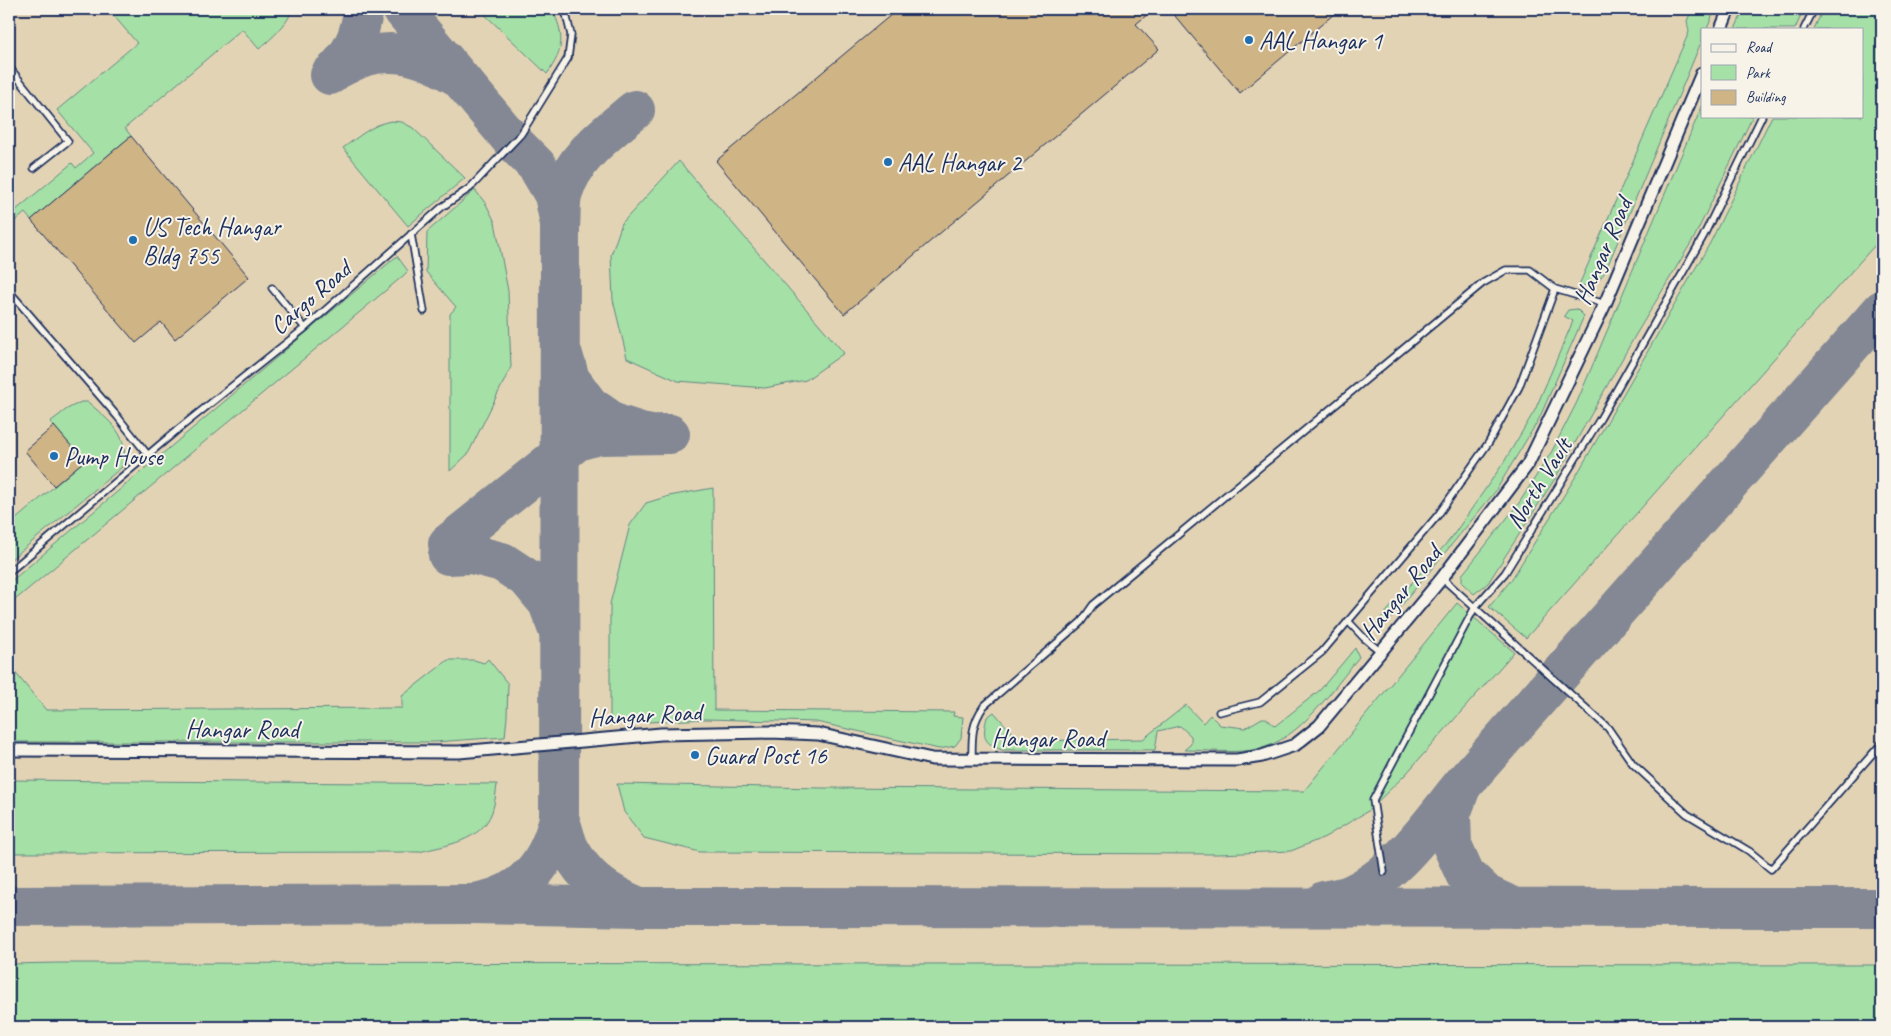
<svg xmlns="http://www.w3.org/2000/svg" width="1891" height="1036" viewBox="0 0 1891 1036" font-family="Caveat,sans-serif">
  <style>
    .built { fill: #e3d3b5; fill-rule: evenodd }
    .green { fill: #a5e0a6; stroke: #608882 }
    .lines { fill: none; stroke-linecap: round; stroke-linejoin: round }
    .taxiway { stroke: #838894; stroke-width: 40 }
    .building { fill: #cfb485; stroke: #1b2f5e }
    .service-casing { stroke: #1b2f5e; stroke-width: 9 }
    .minor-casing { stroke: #1b2f5e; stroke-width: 15 }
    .service { stroke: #f7f3e8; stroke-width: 5.5 }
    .minor { stroke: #f7f3e8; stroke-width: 11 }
    .poi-dot { fill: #1f6fb2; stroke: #f7f3e8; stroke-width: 2 }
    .labels { text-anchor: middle; stroke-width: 4; stroke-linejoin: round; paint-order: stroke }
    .poi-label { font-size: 25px; fill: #1b2f5e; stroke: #f7f3e8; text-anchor: start }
    .street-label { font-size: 25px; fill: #1b2f5e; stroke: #f7f3e8 }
  </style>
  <rect width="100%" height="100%" fill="#ebe0ca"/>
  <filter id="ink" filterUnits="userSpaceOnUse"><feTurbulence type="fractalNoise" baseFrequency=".02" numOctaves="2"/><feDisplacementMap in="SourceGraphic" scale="10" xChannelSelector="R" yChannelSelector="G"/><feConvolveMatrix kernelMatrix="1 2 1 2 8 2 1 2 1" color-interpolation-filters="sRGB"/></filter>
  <g filter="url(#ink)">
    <path class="built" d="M9,9H1882V1027H9ZM1702,29H1862V116H1702Z"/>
    <g class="green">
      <path d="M108,9H293C286,26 273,37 259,49L242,29L125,128L131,136L31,220L25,213L9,226V216L72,163L76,168L93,153L57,110L137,43Z"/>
      <path d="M479,9H552C565,35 564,50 547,74Z"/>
      <path d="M1692,9H1715L1707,29H1702V40L1605,272C1597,283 1592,287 1579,285L1689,32L1687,21Z"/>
      <path d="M1744,9H1804L1795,29H1735Z"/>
      <path d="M1823,9H1882V237L1526,638L1489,607L1511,580L1576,476L1710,243L1772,116H1862V29H1814Z"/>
      <path d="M1702,106V116H1753L1694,238L1635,336L1556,477L1488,583L1474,594L1462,583V575L1519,503L1552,451L1577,402Z"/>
      <path d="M391,121L402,122L413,128L465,178L408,226L343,148C358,137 373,124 391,121Z"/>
      <path d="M679,161L844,353L806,380L765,388L678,381L627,358L613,300L611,255L622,223Z"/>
      <path d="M475,190L486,204L495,222L508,291L511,367L468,454L450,471V314L456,307L426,272L427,232Z"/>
      <path d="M397,256L408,271L403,276L9,605V583Z"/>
      <path d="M1577,309L1584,316L1539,419L1495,492L1382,629L1374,626L1452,537L1504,462L1535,410L1573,321L1564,316L1568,310Z"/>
      <path d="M81,402H88C109,421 132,436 122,467L9,561V525L84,461L50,422L67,409Z"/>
      <path d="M713,488L714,710L954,712L953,716L963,717L961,738L955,746L939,749L816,722L705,719L610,724V604L630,525L646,503L669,496Z"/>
      <path d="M1457,603L1514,652L1406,774L1368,811L1325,837L1291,851L1219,854L700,852L644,838L624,812L617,784L823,788L1304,791Z"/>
      <path d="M1355,648L1359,657C1333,689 1300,740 1258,749C1236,754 1207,750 1184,750L1191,744V736L1180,726L1158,731L1155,750H1002C983,743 982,737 987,717L994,712L1019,741L1143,739L1186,705L1203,723L1210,715L1220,725L1245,728L1262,718H1266L1275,726L1320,690Z"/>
      <path d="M488,659L508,684L507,717L505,737L435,742H9V665L46,710L402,708V696L448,660H474L484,663Z"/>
      <path d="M9,780L497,784C496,793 495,803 492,812C481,842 446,845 419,852L9,853Z"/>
      <path d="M58,963L1882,965V1027H9V964Z"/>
    </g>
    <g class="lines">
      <g class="taxiway">
        <path d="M402,9L514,143L537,166L554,195L560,224"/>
        <path d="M337,69C346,65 356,59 366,56C397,48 427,57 453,74"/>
        <path d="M330,75C350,58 361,34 363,9"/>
        <path d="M563,355L570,379L589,405L616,424L641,432"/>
        <path d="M448,544L577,441L599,435L670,434"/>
        <path d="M448,555L471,554L502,562L528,579L548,603L558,630"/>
        <path d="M1461,787L1451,814L1452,845L1465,874L1487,895L1515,908"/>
        <path d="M559,818C563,828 565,839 569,848C585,879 607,893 637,906"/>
        <path d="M1324,901C1332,899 1340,898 1347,896C1395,877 1430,824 1462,785L1882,310"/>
        <path d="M480,902C526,893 549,861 559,818L560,227C561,217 560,205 562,195C573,157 606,134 635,110"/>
        <path d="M9,906L469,904L640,907L1882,908"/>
      </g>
    </g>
    <g class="building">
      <path d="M898,9H1154L1136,24L1159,49L844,314L716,161Z"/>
      <path d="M1169,9H1340L1240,93Z"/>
      <path d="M131,136L249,277L175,339L161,322L136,343L31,220Z"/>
      <path d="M54,426L84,461L54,486L25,451Z"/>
    </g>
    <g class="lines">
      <defs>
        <g id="service">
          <path d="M1804,29L1814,9"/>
          <path d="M9,67L68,141L34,168"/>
          <path d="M411,234L424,311"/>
          <path d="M272,288L305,328"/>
          <path d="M9,291L117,416L148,455"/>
          <path d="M9,572L176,431L305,328L442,207L470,188L521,134L568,58L571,35L566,14L562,9"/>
          <path d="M1442,578L1608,728L1633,764L1687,814L1749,851L1771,869L1882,743"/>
          <path d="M1348,621L1364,638L1381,652"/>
          <path d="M1219,712L1260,702L1322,652L1438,515L1489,442L1519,387L1555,289"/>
          <path d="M972,759C972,737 971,725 984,706L1081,622L1093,605L1483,283L1506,270H1530L1555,289L1605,304"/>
          <path d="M1384,872L1373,800L1475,607L1505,573L1600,419L1703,237L1762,116"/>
        </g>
        <g id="minor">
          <path d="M1721,29L1729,9"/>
          <path d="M9,750L459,752L661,734L771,732L818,734L932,759L1237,760L1262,756L1295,745L1319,726L1442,578L1528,464L1605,304L1702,73"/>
        </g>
      </defs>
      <use href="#service" class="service-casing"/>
      <use href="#minor" class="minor-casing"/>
      <use href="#service" class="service"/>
      <use href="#minor" class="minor"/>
    </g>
  </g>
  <g class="poi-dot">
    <circle cx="1249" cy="40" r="5"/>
    <circle cx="888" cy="162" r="5"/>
    <circle cx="133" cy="240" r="5"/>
    <circle cx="54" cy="456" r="5"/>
    <circle cx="695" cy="755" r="5"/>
  </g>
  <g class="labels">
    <g class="poi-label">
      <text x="1259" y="49">AAL Hangar 1</text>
      <text x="898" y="171">AAL Hangar 2</text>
      <text x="143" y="235">US Tech Hangar<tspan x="143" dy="29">Bldg 755</tspan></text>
      <text x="64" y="465">Pump House</text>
      <text x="705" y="764">Guard Post 16</text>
    </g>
    <g class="street-label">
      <text transform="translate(1602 251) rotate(-67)" y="9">Hangar Road</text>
      <text transform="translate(310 297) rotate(-41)" y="9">Cargo Road</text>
      <text transform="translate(1538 483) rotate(-58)" y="9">North Vault</text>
      <text transform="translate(1400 592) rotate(-51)" y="9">Hangar Road</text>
      <text transform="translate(645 714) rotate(-3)" y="9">Hangar Road</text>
      <text x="242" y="738">Hangar Road</text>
      <text x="1048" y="747">Hangar Road</text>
    </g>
  </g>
  <rect width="1891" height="1036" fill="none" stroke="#f7f3e8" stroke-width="30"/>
  <rect x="15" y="15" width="1861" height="1006" fill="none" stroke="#1b2f5e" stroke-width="2" filter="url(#ink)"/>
  <rect x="1701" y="28" width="162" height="90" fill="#f7f3e8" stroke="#9fa5b1"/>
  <rect x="1711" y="44" width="25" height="8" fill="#f7f3e8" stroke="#9fa5b1"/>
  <text x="1746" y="52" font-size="15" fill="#1b2f5e">Road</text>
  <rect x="1711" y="65" width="25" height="15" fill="#a5e0a6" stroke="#9fa5b1"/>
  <text x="1746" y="78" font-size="15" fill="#1b2f5e">Park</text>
  <rect x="1711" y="90" width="25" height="15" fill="#cfb485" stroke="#9fa5b1"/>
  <text x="1746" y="102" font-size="15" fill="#1b2f5e">Building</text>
</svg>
